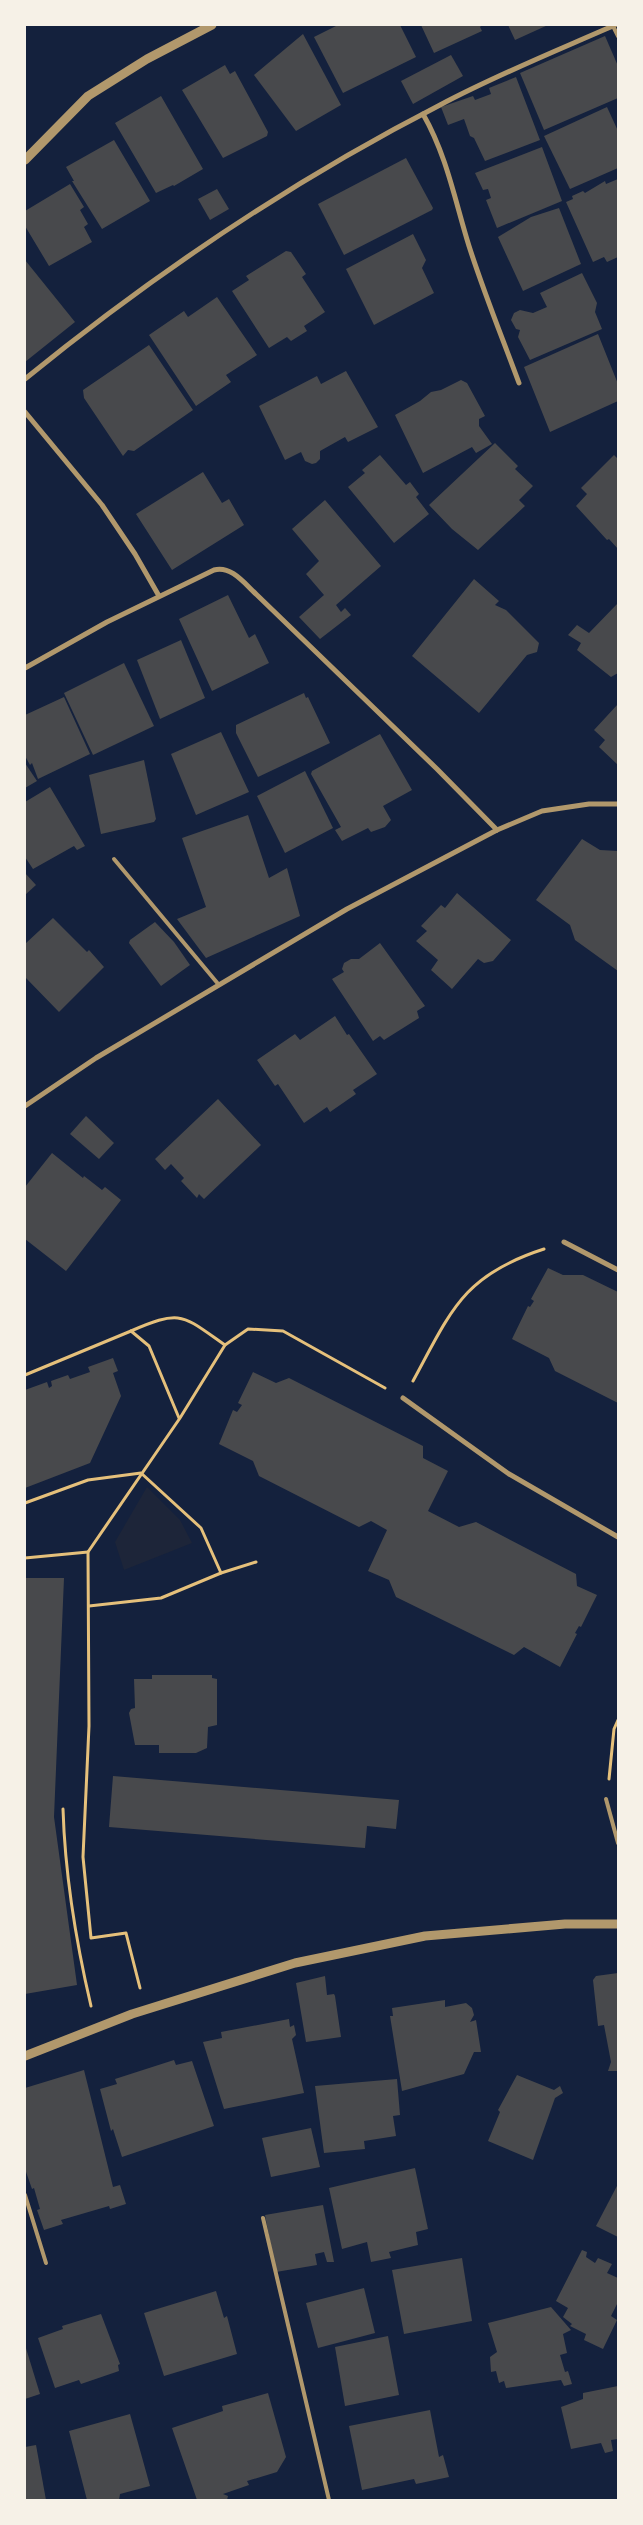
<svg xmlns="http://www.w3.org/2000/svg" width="643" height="2525" viewBox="0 0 643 2525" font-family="Inter,sans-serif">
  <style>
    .green { fill: #1d2539 }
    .building { fill: #48494c }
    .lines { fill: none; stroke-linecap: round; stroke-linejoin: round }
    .path { stroke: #e5c07b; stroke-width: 3 }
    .service { stroke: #b1986c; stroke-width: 4 }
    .minor { stroke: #b1986c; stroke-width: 5 }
    .tertiary { stroke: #b1986c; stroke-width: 9 }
  </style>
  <rect width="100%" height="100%" fill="#14213d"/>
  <path class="green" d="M147,1487L180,1520L192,1543L124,1570L115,1542Z"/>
  <g class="building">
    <path d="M338,25H400L416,57L343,93L314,37Z"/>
    <path d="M421,25H482L480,27L482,31L434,53Z"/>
    <path d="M508,25H548L515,40Z"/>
    <path d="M303,34L341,105L296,131L254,75Z"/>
    <path d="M605,36L618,66V98L544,130L520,73Z"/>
    <path d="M451,55L463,76L413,104L401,81Z"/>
    <path d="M225,65L230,74L235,71L268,132L267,136L223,158L182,90Z"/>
    <path d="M516,77L540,140L485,161L474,138L470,136L464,119L448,125L441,107L473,96L475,100L491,94L489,88Z"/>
    <path d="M161,96L203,169L174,186L173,185L156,193L115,123Z"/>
    <path d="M607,107L618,131V168L570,189L544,136Z"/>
    <path d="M114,140L150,201L102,229L72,181H74L66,167Z"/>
    <path d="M542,147L562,201L497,228L486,200L491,198L488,189L483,190L475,173Z"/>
    <path d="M406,158L433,208L432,210L344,255L318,204Z"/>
    <path d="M618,179V257L607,262L604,257L593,262L566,202L573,199L572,196L583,191L585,193L605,181L606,184Z"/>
    <path d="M70,184L84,207L80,210L88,224L84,227L92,242L49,266L25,226V211Z"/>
    <path d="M217,189L229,209L210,220L198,199Z"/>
    <path d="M559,208L581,264L523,291L498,237L531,217Z"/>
    <path d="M413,234L426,260L422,268L434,293L374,325L346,269Z"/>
    <path d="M286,251L291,252L306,274L302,277L325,312L304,326L307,331L291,341L287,337L269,348L232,291L249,280L246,276Z"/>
    <path d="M25,260L75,322L25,362Z"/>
    <path d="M582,273L597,303L595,312L602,329L530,360L518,337L520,330L516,329L511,320L514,313L520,310L533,313L547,307L540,293Z"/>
    <path d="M217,297L257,355L226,375L231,382L196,406L149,335L184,311L188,317Z"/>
    <path d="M598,334L618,384V401L550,432L524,367Z"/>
    <path d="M149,345L193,410L134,451L128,450L123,456L84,398L83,390Z"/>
    <path d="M346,371L378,427L348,442L345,437L320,451V459L316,463L312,464L305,461L301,452L285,460L259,406L317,376L321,384Z"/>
    <path d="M461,380L467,383L485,416L479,419V426L492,444L476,453L472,447L423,473L395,415L420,401L431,392L441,390Z"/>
    <path d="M495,443L518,466L515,469L533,486L519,500L525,506L478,550L452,529L429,505Z"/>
    <path d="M380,455L406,485L410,482L419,494L416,497L429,514L394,543L348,487L365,473L362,470Z"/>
    <path d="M614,455L618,459V549L609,539L607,540L576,506L587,494L581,488Z"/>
    <path d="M203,472L222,503L229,499L244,525L172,570L136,514Z"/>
    <path d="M325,500L381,566L336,605L341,612L345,608L351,615L320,639L299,617L324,595L306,574L319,561L292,529Z"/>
    <path d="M474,579L499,601L495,605L506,610L539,643L537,652L527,655L479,713L412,656Z"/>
    <path d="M228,595L249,638L255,634L269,663L212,691L179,619Z"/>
    <path d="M618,603V673L611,677L577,650L581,643L568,635L577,625L589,633Z"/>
    <path d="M181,640L205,698L160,719L137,660Z"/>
    <path d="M124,663L154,726L93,755L64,693Z"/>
    <path d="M304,693L306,698L308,697L330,743L258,777L236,733V725Z"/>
    <path d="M64,697L90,754L38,779L32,763L30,765L25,756V715Z"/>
    <path d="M618,704V765L599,747L605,740L594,730Z"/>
    <path d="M221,732L249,792L196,815L171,754Z"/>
    <path d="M380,734L412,790L383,806L391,820L385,827L371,832L368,828L342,841L335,830L341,827L311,774L312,771Z"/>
    <path d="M144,760L156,819L154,822L101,834L89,775Z"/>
    <path d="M25,763L37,781L25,788Z"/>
    <path d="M305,771L333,828L285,853L257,796Z"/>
    <path d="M50,787L85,846L77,850L74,846L33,869L25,857V802Z"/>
    <path d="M248,815L269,878L287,868L300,916L206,958L177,919L206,907L182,838Z"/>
    <path d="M582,839L600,850L618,851V971L575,940L570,925L536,900Z"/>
    <path d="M25,873L36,885L25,895Z"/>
    <path d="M457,893L511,940L493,961L484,963L478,959L452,989L431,970L438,960L416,941L427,931L421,926L441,905L445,908Z"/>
    <path d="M53,918L87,952L89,950L104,967L59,1012L25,977V944Z"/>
    <path d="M155,922L174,942L190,965L161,986L129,943L130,940Z"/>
    <path d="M380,943L425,1006L417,1011L419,1018L384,1040L380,1036L373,1041L332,979L344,972L342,969L344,963L351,959H359Z"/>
    <path d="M335,1016L347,1035L349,1034L377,1074L353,1090L356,1094L330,1112L327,1107L304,1123L278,1084L275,1086L257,1060L295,1034L300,1040Z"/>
    <path d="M218,1099L261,1145L204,1199L199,1194L197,1198L181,1181L184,1178L171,1164L165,1170L155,1159Z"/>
    <path d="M86,1116L114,1143L99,1159L70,1134Z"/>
    <path d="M52,1153L83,1178L84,1176L102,1190L105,1187L121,1200L66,1271L25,1239V1187Z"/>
    <path d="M548,1268L563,1275H583L618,1292V1403L555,1371L549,1358L512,1339L528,1306L530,1307L534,1301L531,1299Z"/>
    <path d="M113,1358L118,1371L113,1373L121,1396L90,1463L25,1488V1390L47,1382L49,1388L52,1386L51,1381L68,1375L70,1379L90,1372L88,1367Z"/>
    <path d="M253,1372L276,1383L289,1378L423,1446V1458L448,1471L428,1511L459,1527L476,1522L576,1574L577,1586L597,1595L581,1627L579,1626L575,1633L577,1634L560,1667L524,1647L514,1655L396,1597L389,1580L368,1571L387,1530L371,1521L359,1527L259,1476L253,1461L219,1444L233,1410L237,1412L242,1405L238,1403Z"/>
    <path d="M25,1578H64L54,1817L77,1985L25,1994Z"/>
    <path d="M152,1675H212V1678L217,1679V1725L208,1727L207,1748L196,1753H159V1745H135L129,1713L131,1709L135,1708L134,1679H152Z"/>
    <path d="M113,1776L399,1800L396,1829L367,1826L365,1848L109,1827Z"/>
    <path d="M618,1973V2071H608L611,2062L604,2025L598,2026L593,1980L596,1976Z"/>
    <path d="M325,1976L327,1995L334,1994L335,1996L341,2037L306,2042L296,1983Z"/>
    <path d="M445,2000V2007L466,2003L472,2008L474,2015L470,2022L476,2020L481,2052H474L464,2074L402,2091L390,2016H393L392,2008Z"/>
    <path d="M289,2019L290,2027L294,2025L296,2035L292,2039L304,2093L224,2109L203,2042L222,2038L221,2032Z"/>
    <path d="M174,2060L176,2065L192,2061L214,2126L122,2157L113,2129L111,2131L100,2089L117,2084L115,2079Z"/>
    <path d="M84,2070L113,2187L120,2185L126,2204L110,2209L109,2206L61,2220L63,2224L44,2230L37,2210L40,2209L34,2188L32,2189L25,2169V2088Z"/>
    <path d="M517,2075L554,2090L560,2086L563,2093L555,2098L533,2160L488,2141L500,2112L498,2110Z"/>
    <path d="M397,2079L400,2115L393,2116L396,2136L364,2141L365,2149L324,2153L315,2086Z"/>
    <path d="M311,2128L320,2167L271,2177L262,2138Z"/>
    <path d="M415,2168L428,2229L416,2232L418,2245L389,2252L391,2258L371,2262L367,2242L342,2249L329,2188Z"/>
    <path d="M618,2184V2237L596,2226Z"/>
    <path d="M323,2205L334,2262H327L324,2252L315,2254L317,2265L276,2272L265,2215Z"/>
    <path d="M582,2250L587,2252L586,2257L595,2263L598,2258L612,2264L607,2273L618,2278V2302L611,2316L617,2320L603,2349L584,2340L586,2334L570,2326L572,2324L563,2317L568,2308L556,2301Z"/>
    <path d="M462,2258L472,2321L404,2334L392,2270Z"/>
    <path d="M364,2288L375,2333L318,2348L306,2303Z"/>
    <path d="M216,2291L224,2318L227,2316L237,2354L164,2376L144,2313Z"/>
    <path d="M551,2307L571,2330L563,2334L567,2353L560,2355L565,2372L568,2371L572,2384L564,2386L561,2380L506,2388L504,2381L499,2383L496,2371L491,2372L490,2357L497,2352L488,2323Z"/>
    <path d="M101,2314L120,2364L118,2365L119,2371L81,2384L79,2380L55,2388L38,2338L63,2329L62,2326Z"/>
    <path d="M388,2336L399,2395L345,2406L335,2347Z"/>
    <path d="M25,2345L40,2394L25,2399Z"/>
    <path d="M618,2386V2439L611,2440L613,2451L605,2453L601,2443L571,2449L561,2407L583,2399V2393Z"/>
    <path d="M268,2393L286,2457L277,2472L247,2481L249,2485L223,2494L228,2496L227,2500H197L172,2428L223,2411L222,2406Z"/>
    <path d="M430,2410L439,2457L443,2455L449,2477L416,2484L414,2479L362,2490L349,2426Z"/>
    <path d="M130,2414L150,2486L120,2494L119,2500H87L69,2431Z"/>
    <path d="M36,2445L46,2500H25V2447Z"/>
  </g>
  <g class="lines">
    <g class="path">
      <path d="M25,1375L131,1331"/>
      <path d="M413,1381C451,1311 463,1275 544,1249"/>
      <path d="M179,1418L149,1346L131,1331C182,1309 182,1315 225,1345"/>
      <path d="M25,1503L88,1480L141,1473L201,1528L221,1573"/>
      <path d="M25,1558L88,1552"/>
      <path d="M89,1606L161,1598L221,1573L256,1562"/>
      <path d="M609,1779L614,1729L618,1720"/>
      <path d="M63,1809C65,1874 76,1942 91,2006"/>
      <path d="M140,1988L126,1933L91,1938L83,1857L89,1726L88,1552L180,1418L225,1345L248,1329L283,1331L385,1388"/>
    </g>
    <g class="service">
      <path d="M613,26L618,36"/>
      <path d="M114,859L219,985"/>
      <path d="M606,1799L618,1843"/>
      <path d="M25,2195L46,2263"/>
      <path d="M263,2218L329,2500"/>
    </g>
    <g class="minor">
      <path d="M423,114C447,156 455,201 469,246C484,293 502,337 519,383"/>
      <path d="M25,379C154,274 292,181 440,105C496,75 556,51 615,25"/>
      <path d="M25,412L102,505L135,554L159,596"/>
      <path d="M25,668L107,622L214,570C231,565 245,584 257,595L437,769L497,830"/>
      <path d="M25,1106L96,1058L347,909L497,830L542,811L589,804H618"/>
      <path d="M564,1242L618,1270"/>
      <path d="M403,1398L509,1474L618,1537"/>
    </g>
    <g class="tertiary">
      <path d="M25,160L88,96L147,59L212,25"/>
      <path d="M25,2056L132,2014L295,1963L425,1936L565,1924H618"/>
    </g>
  </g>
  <rect width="643" height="2525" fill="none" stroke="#f6f1e7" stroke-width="52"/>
</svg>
